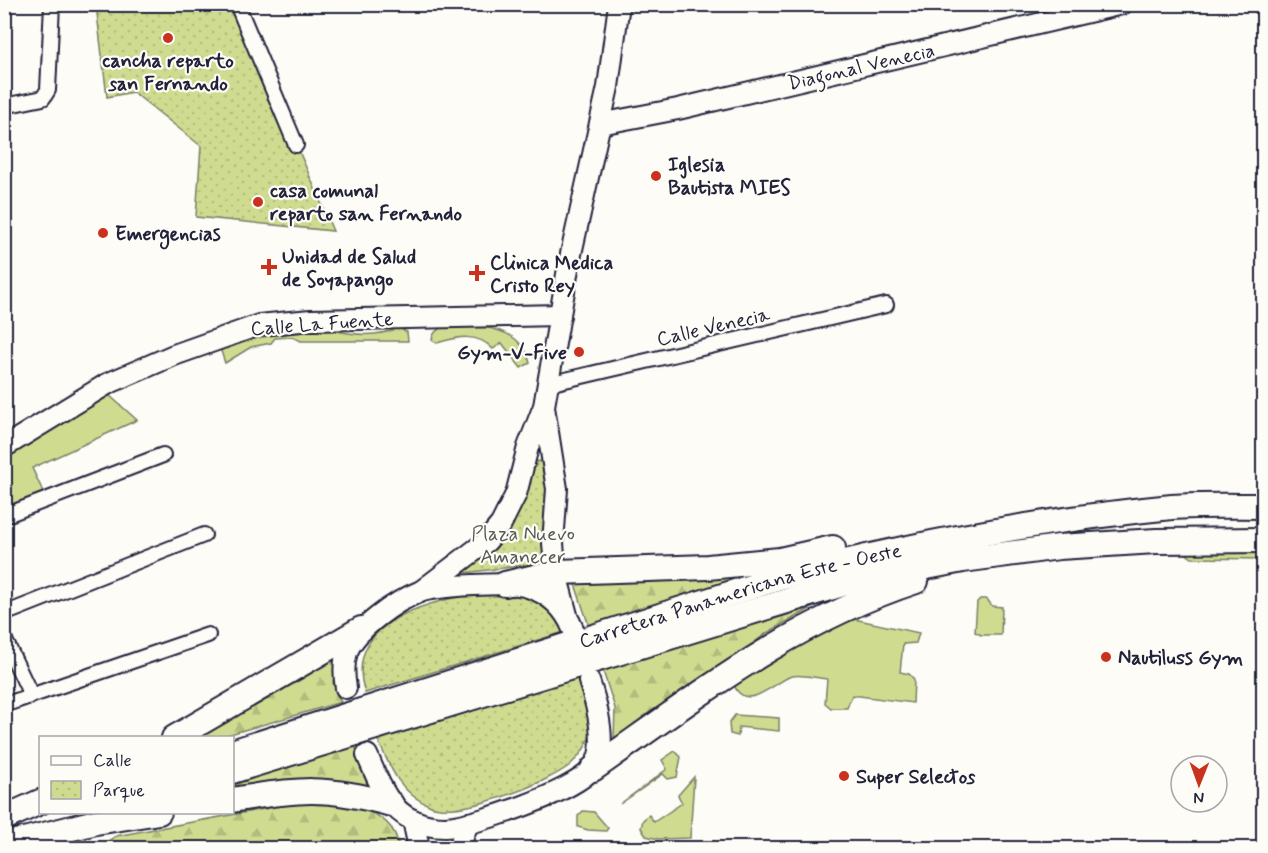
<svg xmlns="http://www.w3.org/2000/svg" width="1268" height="853" viewBox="0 0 1268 853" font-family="Mynerve,sans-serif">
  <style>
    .grass { fill: #cfdc90; stroke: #787f66; stroke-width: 1.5 }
    .forest { fill: url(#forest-firs); stroke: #787f66; stroke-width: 1.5 }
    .park { fill: url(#park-dots); stroke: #787f66; stroke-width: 1.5 }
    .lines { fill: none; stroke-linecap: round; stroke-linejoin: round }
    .street-casing { stroke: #22223b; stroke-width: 18 }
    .secondary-casing { stroke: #22223b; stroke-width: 24 }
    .highway-casing { stroke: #22223b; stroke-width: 28 }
    .street { stroke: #fdfcf7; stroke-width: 14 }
    .secondary { stroke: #fdfcf7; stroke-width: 20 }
    .highway { stroke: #fdfcf7; stroke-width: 24 }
    .poi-dot { fill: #c8321e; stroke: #fdfcf7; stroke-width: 2 }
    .labels { text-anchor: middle; stroke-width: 4.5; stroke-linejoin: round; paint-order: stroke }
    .poi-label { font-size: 20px; font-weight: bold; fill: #22223b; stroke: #fdfcf7; text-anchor: start }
    .street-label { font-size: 20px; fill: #22223b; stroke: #fdfcf7 }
    .park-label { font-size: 20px; fill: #565a54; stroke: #fdfcf7 }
  </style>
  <defs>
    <pattern id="forest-firs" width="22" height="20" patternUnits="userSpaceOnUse" patternTransform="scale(1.5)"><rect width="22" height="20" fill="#cfdc90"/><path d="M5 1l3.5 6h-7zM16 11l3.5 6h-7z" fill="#b1bc7d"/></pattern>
    <pattern id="park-dots" width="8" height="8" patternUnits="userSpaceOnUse" patternTransform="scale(1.5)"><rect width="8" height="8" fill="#cfdc90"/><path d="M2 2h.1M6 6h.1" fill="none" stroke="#b1bc7d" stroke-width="1.8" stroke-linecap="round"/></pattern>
  </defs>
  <rect width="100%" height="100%" fill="#fdfcf7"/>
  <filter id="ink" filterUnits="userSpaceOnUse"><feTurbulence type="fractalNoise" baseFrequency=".0167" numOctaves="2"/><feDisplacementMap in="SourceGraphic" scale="12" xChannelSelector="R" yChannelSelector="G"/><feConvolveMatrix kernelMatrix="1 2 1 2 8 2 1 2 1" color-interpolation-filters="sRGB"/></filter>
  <g filter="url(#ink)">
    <g class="grass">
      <path d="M468,326C495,327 523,333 530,363L521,368L502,343L493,349C477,332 457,337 437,343L432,340C434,323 454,327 468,326Z"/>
      <path d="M398,328L407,332L408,341H301L292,337L275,338L271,343L251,347L225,363L221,351L222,348C258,335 295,332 333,330C353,335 378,337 398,328Z"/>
      <path d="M109,395L137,420L32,468L47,500L5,516L4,457Z"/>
      <path d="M1263,549V559L1192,558L1182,551Z"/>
      <path d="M980,599H987L992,606L1002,607L1001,635H981L975,632L977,602Z"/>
      <path d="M840,616L919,633L916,643L903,644L900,672L909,674L914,679L913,703L852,695L847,708H831L825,703L827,679C817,678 802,674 792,676C778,679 746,715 734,685Z"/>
      <path d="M735,715L779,718V731L739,727L738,736L730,734L729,723Z"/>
      <path d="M675,751L681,757L677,777L668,779L663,774L620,804L667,769L662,760Z"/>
      <path d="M694,777L690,838L658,839L646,836L641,828L643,820L649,815L654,822L682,803L678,795Z"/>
      <path d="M583,811L594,812L608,828L606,831L588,830L578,827V816Z"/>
    </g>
    <g class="forest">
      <path d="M810,561L589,626L573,578Z"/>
      <path d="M847,588L767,633L707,678L614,739L615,708L602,668Z"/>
      <path d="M338,652L333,683L341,702L220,737L192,738L280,691Z"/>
      <path d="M352,740L375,790C320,775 287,782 233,792V776Z"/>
      <path d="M291,804C327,803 393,800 399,848H312L285,844L260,848H84L105,843L116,836Z"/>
    </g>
    <g class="park">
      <path d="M96,5H237L333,231L196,217L201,146L133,92L107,97Z"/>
      <path d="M540,461L549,470L543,563L456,574L515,518L527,490L533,462Z"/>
      <path d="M480,593C521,593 544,593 567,631L365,693C342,622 428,601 480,593Z"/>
      <path d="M581,676C585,693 595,717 590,735C587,746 579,757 570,765C546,784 460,817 431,806C401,795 390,768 378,740Z"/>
    </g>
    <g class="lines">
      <defs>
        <g id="street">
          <path d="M237,4L296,145"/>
          <path d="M4,106L43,98L48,90L52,4"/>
          <path d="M548,384L886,305"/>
          <path d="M4,516L163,455"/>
          <path d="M4,614L204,535"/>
          <path d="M4,638L31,695"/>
          <path d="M4,705L208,635"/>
        </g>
        <g id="secondary">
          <path d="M600,124L678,109L1122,4"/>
          <path d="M544,407L557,489L553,543L555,570L567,615"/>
          <path d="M4,447L107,384L174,355L259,325L311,320L560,315"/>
          <path d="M420,592L487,541L501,524L516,494L528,447L544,406L569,263L608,87L619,4"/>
          <path d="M346,688C344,676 343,664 347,652C356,629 396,601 419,592C436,586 511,581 528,587C550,594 565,609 573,629"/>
          <path d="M367,755C378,779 387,809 413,820C423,825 434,827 445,827C475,826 573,792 592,769C610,749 596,702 589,681"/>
          <path d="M413,820L419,848"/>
          <path d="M459,848L468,823"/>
        </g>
        <g id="highway">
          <path d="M505,584L557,572L708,567L780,560L833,548"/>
          <path d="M174,738L361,629"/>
          <path id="s1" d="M232,752L776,579C906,545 1038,520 1172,507C1202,505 1233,506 1264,506"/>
          <path d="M593,769C699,695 791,622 916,581"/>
          <path d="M232,771L849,582L963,560L1059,547L1156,541L1264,540"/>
          <path d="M232,800C298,789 326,786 391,804"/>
          <path d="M4,818L40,802"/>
          <path d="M4,845L96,822L159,812"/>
        </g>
      </defs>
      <use href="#street" class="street-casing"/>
      <use href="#secondary" class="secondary-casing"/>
      <use href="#highway" class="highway-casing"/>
      <use href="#street" class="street"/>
      <use href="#secondary" class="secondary"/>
      <use href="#highway" class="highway"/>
    </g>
  </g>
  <g class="poi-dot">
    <circle cx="168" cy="38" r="6"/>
    <circle cx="656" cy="176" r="6"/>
    <circle cx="258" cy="202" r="6"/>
    <circle cx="103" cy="233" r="6"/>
    <path d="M266 258h6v6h6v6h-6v6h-6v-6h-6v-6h6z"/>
    <path d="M474 264h6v6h6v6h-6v6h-6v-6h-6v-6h6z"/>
    <circle cx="579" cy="352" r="6"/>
    <circle cx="1106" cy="657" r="6"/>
    <circle cx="844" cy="776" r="6"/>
  </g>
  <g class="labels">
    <g class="poi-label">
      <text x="168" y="67" text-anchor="middle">cancha reparto<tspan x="168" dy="23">san Fernando</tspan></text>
      <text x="668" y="171">Iglesia<tspan x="668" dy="23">Bautista MIES</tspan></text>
      <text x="270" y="197">casa comunal<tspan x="270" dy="23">reparto san Fernando</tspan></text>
      <text x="115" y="240">Emergencias</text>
      <text x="282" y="263">Unidad de Salud<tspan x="282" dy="23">de Soyapango</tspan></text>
      <text x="490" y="269">Clinica Medica<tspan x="490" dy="23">Cristo Rey</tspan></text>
      <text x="567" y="359" text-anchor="end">Gym-V-Five</text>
      <text x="1118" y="664">Nautiluss Gym</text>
      <text x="856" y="783">Super Selectos</text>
    </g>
    <g class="street-label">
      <text transform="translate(861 66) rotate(-13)" y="7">Diagonal Venecia</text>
      <text transform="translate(322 323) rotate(-4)" y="7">Calle La Fuente</text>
      <text transform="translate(713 326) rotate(-13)" y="7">Calle Venecia</text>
      <text dy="7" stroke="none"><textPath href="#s1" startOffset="532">Carretera Panamericana Este - Oeste</textPath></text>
    </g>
    <g class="park-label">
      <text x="523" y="540">Plaza Nuevo<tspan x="523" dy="23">Amanecer</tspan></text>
    </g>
  </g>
  <rect width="1268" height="853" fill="none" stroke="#fdfcf7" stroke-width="24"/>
  <rect x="12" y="12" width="1244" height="829" fill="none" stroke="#22223b" stroke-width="2" filter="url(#ink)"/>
  <rect x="39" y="736" width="195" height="78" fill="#fdfcf7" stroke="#a5a5ac" stroke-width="1.5"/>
  <rect x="51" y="756" width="30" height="9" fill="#fdfcf7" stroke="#a5a5ac" stroke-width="1.5"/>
  <text x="93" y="766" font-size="18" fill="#22223b">Calle</text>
  <rect x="51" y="781" width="30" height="18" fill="url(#park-dots)" stroke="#a5a5ac" stroke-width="1.5"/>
  <text x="93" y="796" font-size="18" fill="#22223b">Parque</text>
  <g transform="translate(1199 784) rotate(181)"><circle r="28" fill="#fdfcf7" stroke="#a5a5ac" stroke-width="1.5"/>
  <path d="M0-4.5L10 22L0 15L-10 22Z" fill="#c8321e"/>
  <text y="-9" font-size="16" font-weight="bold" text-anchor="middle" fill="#22223b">N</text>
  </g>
</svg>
